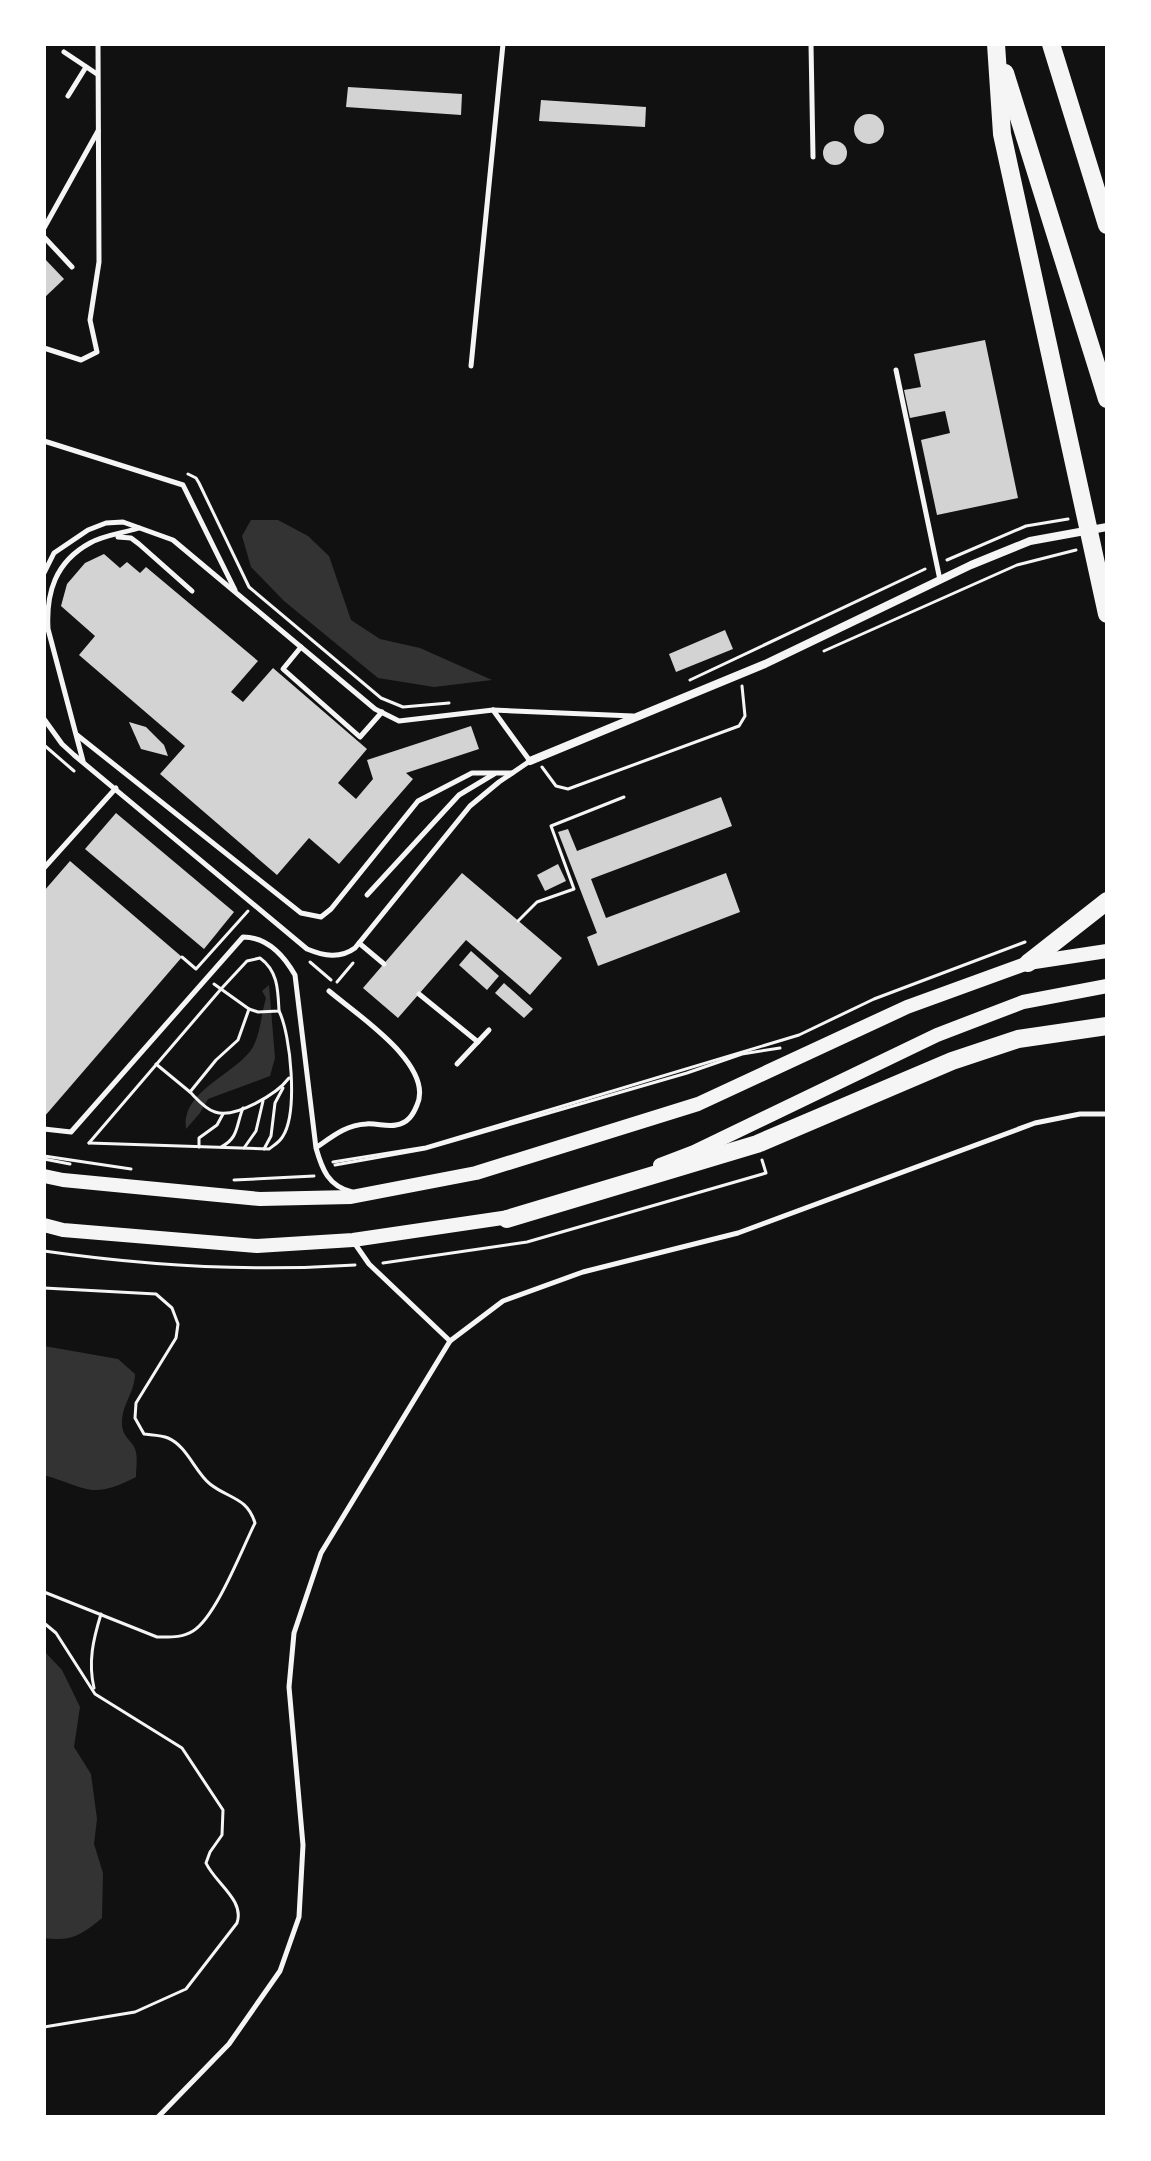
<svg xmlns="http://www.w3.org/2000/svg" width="1151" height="2161" viewBox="0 0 1151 2161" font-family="'Space Grotesk',sans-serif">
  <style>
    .water { fill: #333 }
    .building { fill: #d3d3d3 }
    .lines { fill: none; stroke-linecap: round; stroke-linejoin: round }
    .path { stroke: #f5f5f5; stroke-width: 3 }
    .service { stroke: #f5f5f5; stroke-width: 5 }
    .minor { stroke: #f5f5f5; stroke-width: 8 }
    .primary { stroke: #f5f5f5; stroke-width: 14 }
    .motorway { stroke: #f5f5f5; stroke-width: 18 }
  </style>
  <rect width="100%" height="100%" fill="#111"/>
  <g class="water">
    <path d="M251,520H278L308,536L329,556L351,620L380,639L420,648L492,680L434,687L378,678L284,601L251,567L242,536Z"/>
    <path d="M269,985L275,1058L270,1076L208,1099L200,1113L186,1129C181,1090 236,1075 253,1047C261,1032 261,1014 266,998L262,991Z"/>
    <path d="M44,1346L118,1359L135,1374C135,1392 122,1404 122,1423C122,1434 127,1437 133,1445C139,1454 136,1466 136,1477C92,1500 87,1488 44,1475Z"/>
    <path d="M44,1651L62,1670L80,1707L74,1747L91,1774L97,1819L94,1844L103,1873L102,1918C81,1935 72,1942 44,1938Z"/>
  </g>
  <g class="building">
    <path d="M348,87L462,94L461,115L346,107Z"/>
    <path d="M541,100L646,107L645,127L539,121Z"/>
    <circle cx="869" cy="129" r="15"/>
    <circle cx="835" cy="153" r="12"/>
    <path d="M44,258L64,279L44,298Z"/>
    <path d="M985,340L1018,498L937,515L921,440L950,433L945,411L910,418L904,390L921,387L914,354Z"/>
    <path d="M104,554L120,568L127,562L140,573L146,567L258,661L231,692L243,702L273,668L367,749L338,783L356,799L373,779L367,760L471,726L479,749L406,773L413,779L339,864L309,838L277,875L160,774L185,746L79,655L95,636L61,606L67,584L85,563Z"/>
    <path d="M725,630L733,649L676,672L669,654Z"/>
    <path d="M129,722L146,727L164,745L168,756L141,749Z"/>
    <path d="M721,797L732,826L591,879L606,918L726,873L740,912L598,966L587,937L597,933L558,832L568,829L577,851Z"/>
    <path d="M116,813L234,912L204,949L85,849Z"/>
    <path d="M70,861L182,957L44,1117V891Z"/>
    <path d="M558,864L566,881L545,891L537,875Z"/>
    <path d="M462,873L562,958L530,995L466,940L398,1018L363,988Z"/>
    <path d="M471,951L499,976L487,990L459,965Z"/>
    <path d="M504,983L533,1009L524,1018L495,993Z"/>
  </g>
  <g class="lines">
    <g class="path">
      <path d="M188,474L196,478L199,483L249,587L381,698L403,707L449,703"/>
      <path d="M947,560L1026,526L1068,519"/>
      <path d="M824,651L1017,565L1076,550"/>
      <path d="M690,680L925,569"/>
      <path d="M44,745L74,771"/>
      <path d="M542,767L556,786L568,789L739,726L745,716L742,686"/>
      <path d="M518,921L537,902L574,889L551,826L624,797"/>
      <path d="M182,957L196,969L248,911"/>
      <path d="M310,962L331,980"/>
      <path d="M337,982L353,963"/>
      <path d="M214,984L249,1009L238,1040L216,1060L190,1092C197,1099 205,1109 215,1112C235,1119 277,1094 289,1078"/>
      <path d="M156,1064L190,1092"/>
      <path d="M89,1143L221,989L247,961L260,958C278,971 278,990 279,1011L258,1012L249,1009"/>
      <path d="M89,1143L269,1149C274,1145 280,1142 283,1136C298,1112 291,1035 279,1011"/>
      <path d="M199,1147V1138L217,1125L223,1114"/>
      <path d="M221,1147C239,1138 236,1125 243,1108"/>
      <path d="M244,1148L256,1131L263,1101"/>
      <path d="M264,1149L271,1136L275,1103L283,1088"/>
      <path d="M44,1156L131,1169"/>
      <path d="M44,1159L70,1164"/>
      <path d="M333,1162L426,1147L799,1035L874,999L1025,942"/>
      <path d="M335,1165L425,1149L687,1073L742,1054L780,1048"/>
      <path d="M234,1180L314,1176"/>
      <path d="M44,1251C148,1266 250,1272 355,1265"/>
      <path d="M383,1263L527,1242L766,1173L762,1160"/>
      <path d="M44,1288L156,1294L172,1308L178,1324L176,1338L136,1403L135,1418L144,1434C151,1435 161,1435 168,1438C187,1446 195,1472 210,1484C229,1499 247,1497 255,1523C242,1549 216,1617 193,1631C182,1638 170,1637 157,1637L44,1592"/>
      <path d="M44,1623L56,1633L95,1694L182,1748L223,1810L222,1835L210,1852L206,1863C215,1883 245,1900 237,1923L186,1989L135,2012L44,2027"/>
      <path d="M94,1688C88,1662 93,1640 101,1614"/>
    </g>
    <g class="service">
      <path d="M811,44L813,157"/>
      <path d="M64,52L97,74"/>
      <path d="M68,96L86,67"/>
      <path d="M44,228L98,131"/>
      <path d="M44,237L72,267"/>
      <path d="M44,348L81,360L97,352L90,320L99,262L98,44"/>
      <path d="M471,366L503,44"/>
      <path d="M896,370L940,580"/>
      <path d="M44,441L183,485L235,590"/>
      <path d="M118,537L131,538L139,544L192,591"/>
      <path d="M44,573L54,553L88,530L106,523L123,522L173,540L375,709L399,721L493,710L633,716"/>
      <path d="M301,647L283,669L360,737L382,712"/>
      <path d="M44,719L62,744L74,755L307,949C324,956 340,959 355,948L470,806L499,782L530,761L493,710"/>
      <path d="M77,735L301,913L321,917L331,909L418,801L472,773H512"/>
      <path d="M83,761L48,629C46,593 55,562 90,543C104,535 124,533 139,528"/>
      <path d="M44,868L116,788"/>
      <path d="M367,895L459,795L494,774"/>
      <path d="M359,943L384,964"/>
      <path d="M419,994L478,1042"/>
      <path d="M457,1064L489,1030"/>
      <path d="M44,1129L71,1132L243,937C267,937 283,954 295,975L316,1148C322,1169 328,1186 352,1192"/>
      <path d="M317,1147C333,1136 346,1125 366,1124C376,1123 387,1127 396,1125C408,1123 413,1115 417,1105C435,1065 356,1014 329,991"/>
      <path d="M353,1241L369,1264L450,1341"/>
      <path d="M158,2117L229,2044L280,1971L299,1917L303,1845L289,1687L294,1633L321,1553L450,1341L503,1301L583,1272L738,1233L1035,1123L1080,1114H1107"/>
    </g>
    <path class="minor" d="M530,761L765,664L971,565L1030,541L1107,527"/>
    <g class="primary">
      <path d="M660,1165L694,1152L937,1035L1023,1002L1107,986"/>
      <path d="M44,1176L63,1180L260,1199L351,1197L476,1173L698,1104L907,1007L1028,963L1107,951"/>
      <path d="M44,1225L63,1230L257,1246L353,1240L516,1216"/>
    </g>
    <g class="motorway">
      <path d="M996,44L1002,134L1107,614"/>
      <path d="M1051,44L1107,225"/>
      <path d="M1005,73L1107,399"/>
      <path d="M1028,963L1107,901"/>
      <path d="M507,1219L757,1144L952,1061L1018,1039L1107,1026"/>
    </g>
  </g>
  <rect width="1151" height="2161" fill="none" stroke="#ffffff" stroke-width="92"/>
</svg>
